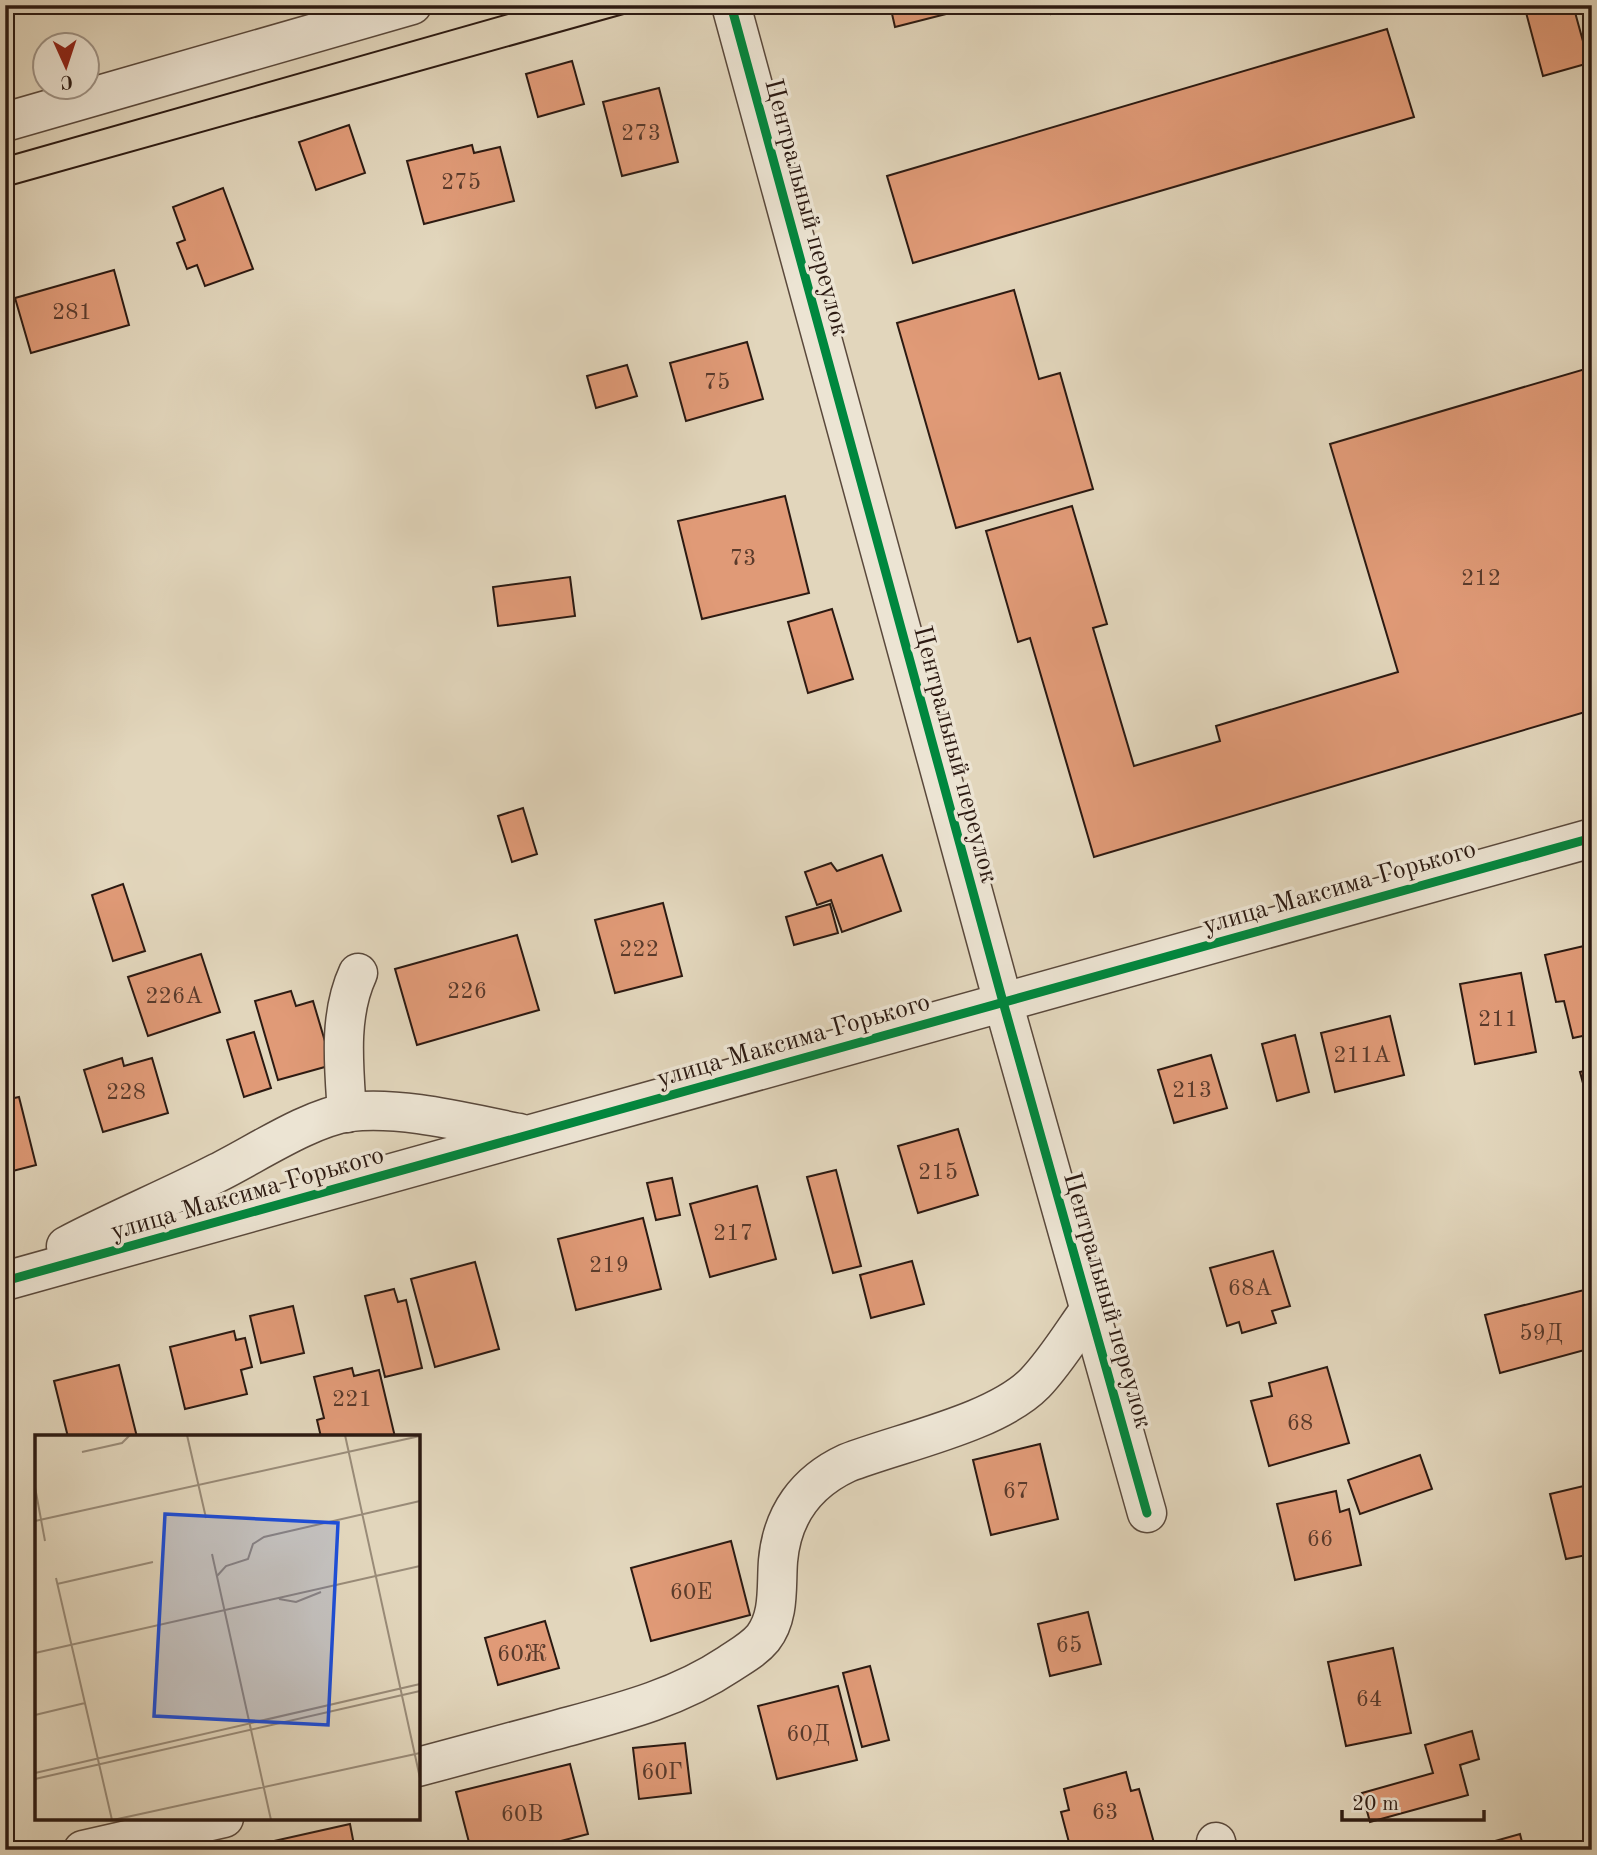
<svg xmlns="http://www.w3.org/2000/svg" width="1597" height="1855" viewBox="0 0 1597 1855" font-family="'Old Standard TT',serif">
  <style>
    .building { fill: #e09a77; stroke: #2c1a12; stroke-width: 2 }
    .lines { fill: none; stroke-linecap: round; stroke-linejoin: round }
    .minor-casing { stroke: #5a493c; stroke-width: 41 }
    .minor { stroke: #ece4d3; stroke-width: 38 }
    .tram { stroke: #2c1a12; stroke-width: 2 }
    .cycleway-casing { stroke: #ece4d3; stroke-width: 13 }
    .cycleway { stroke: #00873e; stroke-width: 9 }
    .labels { text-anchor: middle; stroke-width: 7; stroke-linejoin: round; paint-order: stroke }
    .number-label { font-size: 23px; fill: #593a2b }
    .street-label { font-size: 26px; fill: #2c1a12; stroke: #ece4d3 }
    .inset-road { fill: none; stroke: #998b78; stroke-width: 2 }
    .view { fill: #1d4ed8; fill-opacity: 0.15; stroke: #1d4ed8; stroke-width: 3.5 }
    .inset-edge { fill: none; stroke: #2c1a12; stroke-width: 3.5 }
  </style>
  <rect width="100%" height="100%" fill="#e2d6bc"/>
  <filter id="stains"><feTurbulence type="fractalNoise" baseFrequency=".00286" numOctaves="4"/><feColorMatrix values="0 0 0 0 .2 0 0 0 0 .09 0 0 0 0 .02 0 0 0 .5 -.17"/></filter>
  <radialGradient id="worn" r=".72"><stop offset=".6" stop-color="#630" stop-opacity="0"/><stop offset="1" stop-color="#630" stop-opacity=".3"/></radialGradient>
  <g class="building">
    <path d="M890,5H948L950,13L895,27Z"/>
    <path d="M1049,5H1083L1051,14Z"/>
    <path d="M1524,5H1573L1589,63L1543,76Z"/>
    <path d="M1581,5H1592V48Z"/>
    <path d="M1387,29L1414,117L913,263L887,176Z"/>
    <path d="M572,61L584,104L538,117L526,74Z"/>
    <path d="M659,88L678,162L622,176L603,102Z"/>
    <path d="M349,125L365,173L316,190L299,142Z"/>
    <path d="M472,145L474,153L500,147L514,201L424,224L407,161Z"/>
    <path d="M223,188L253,269L205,286L197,265L187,269L177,243L185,240L173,207Z"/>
    <path d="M114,270L129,325L31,353L15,298Z"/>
    <path d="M1014,290L1039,379L1060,373L1093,489L956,528L897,323Z"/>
    <path d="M747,342L763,399L686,421L670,363Z"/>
    <path d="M627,365L637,396L596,408L587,376Z"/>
    <path d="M1592,367V710L1094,857L1030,638L1018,642L986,531L1072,506L1107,624L1093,628L1134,766L1220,741L1216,726L1398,672L1330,444Z"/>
    <path d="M785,496L809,593L702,619L678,521Z"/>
    <path d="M570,577L575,616L498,626L493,587Z"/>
    <path d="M832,609L853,679L808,693L788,622Z"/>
    <path d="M523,808L537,854L512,862L498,816Z"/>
    <path d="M882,855L901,911L842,932L831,900L817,905L805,872L831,863L837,871Z"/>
    <path d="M123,884L145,951L113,961L92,895Z"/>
    <path d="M663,903L682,976L615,993L595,920Z"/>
    <path d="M830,904L838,933L794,945L786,917Z"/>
    <path d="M517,935L539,1010L417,1045L395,969Z"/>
    <path d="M1584,946L1592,981V1034L1573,1038L1564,1001L1556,1002L1545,955Z"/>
    <path d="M201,954L220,1012L148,1036L128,977Z"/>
    <path d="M1521,973L1536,1052L1475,1064L1460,984Z"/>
    <path d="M291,991L296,1006L313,1001L332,1065L278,1080L255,1001Z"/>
    <path d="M1390,1016L1404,1075L1335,1092L1321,1033Z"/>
    <path d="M254,1032L271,1088L244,1097L227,1040Z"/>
    <path d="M1295,1035L1309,1092L1277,1101L1262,1044Z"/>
    <path d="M1211,1055L1227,1108L1174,1123L1158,1070Z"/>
    <path d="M122,1058L124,1066L152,1058L168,1113L103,1132L84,1070Z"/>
    <path d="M1592,1069V1113H1591L1580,1072Z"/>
    <path d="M19,1097L36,1165L5,1173V1100Z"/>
    <path d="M958,1129L978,1195L918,1213L898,1146Z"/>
    <path d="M836,1170L861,1266L833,1273L807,1177Z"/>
    <path d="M672,1178L680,1215L656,1220L647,1183Z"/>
    <path d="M757,1186L776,1259L710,1277L690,1204Z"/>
    <path d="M643,1218L661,1289L576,1310L558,1239Z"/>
    <path d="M1273,1251L1290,1306L1272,1311L1276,1323L1242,1333L1239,1322L1227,1326L1210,1268Z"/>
    <path d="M912,1261L924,1304L871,1318L860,1275Z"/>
    <path d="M475,1262L499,1349L435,1367L411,1279Z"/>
    <path d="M1592,1288V1348L1500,1373L1485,1315Z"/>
    <path d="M394,1289L398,1302L406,1300L422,1368L385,1377L365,1296Z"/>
    <path d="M293,1306L304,1353L261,1363L250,1316Z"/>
    <path d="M234,1331L236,1340L245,1338L252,1367L241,1370L247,1394L185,1409L170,1347Z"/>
    <path d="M119,1365L137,1437H68L54,1381Z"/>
    <path d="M1327,1367L1349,1443L1269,1466L1251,1401L1272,1396L1269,1383Z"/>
    <path d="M352,1368L354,1376L379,1370L395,1437H321L317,1420L324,1418L314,1377Z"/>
    <path d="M1040,1444L1058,1519L991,1535L973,1460Z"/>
    <path d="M1420,1455L1432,1489L1360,1514L1348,1480Z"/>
    <path d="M1592,1484V1554L1566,1559L1550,1494Z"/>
    <path d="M1336,1491L1340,1512L1349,1509L1361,1565L1295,1580L1277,1504Z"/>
    <path d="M731,1541L750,1615L651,1641L631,1568Z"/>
    <path d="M1088,1612L1101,1664L1050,1676L1038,1624Z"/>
    <path d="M545,1621L559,1668L498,1685L485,1638Z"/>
    <path d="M1393,1648L1411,1733L1346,1746L1328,1662Z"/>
    <path d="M870,1666L889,1740L862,1747L843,1673Z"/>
    <path d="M838,1686L857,1760L777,1779L758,1706Z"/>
    <path d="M1472,1731L1479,1759L1460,1765L1468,1795L1370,1822L1362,1793L1433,1773L1425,1745Z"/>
    <path d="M685,1743L691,1793L639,1799L633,1748Z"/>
    <path d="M570,1764L588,1834L526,1850H471L456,1792Z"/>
    <path d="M1126,1772L1131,1791L1139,1789L1156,1850H1071L1061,1812L1069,1810L1064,1789Z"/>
    <path d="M350,1824L355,1850H257L256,1845Z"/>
    <path d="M1520,1834L1524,1850H1470V1848Z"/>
  </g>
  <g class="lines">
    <defs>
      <g id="minor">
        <path d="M731,5L1003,1002L1147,1513"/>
        <path d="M5,122L412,5"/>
        <path d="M347,1113C344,1067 338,1016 358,973"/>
        <path d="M66,1246C115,1220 166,1199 215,1174C254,1155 308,1118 350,1112C403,1106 467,1123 519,1133"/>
        <path d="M5,1281L1592,838"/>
        <path d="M418,1767C463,1755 507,1743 552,1731C614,1714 675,1700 729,1664C741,1656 754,1649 763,1638C780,1616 776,1587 778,1561C782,1515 806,1482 847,1463C901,1442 996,1423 1035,1383C1056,1361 1072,1334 1090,1309"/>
        <path d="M1216,1842L1218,1850"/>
        <path d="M83,1850L224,1818"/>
      </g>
    </defs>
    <use href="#minor" class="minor-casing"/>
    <use href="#minor" class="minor"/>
    <g class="tram">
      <path d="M5,157L540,5"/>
      <path d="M5,187L656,5"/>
    </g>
    <defs>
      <g id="cycleway">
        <path d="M731,5L1003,1002L1147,1513"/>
        <path d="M5,1281L1592,838"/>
      </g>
    </defs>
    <use href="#cycleway" class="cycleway-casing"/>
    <use href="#cycleway" class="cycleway"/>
  </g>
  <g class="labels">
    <g class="number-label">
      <text x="641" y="140">273</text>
      <text x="461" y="189">275</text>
      <text x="72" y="319">281</text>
      <text x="717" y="389">75</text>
      <text x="743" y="565">73</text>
      <text x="1481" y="585">212</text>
      <text x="639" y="956">222</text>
      <text x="467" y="998">226</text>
      <text x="174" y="1003">226А</text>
      <text x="1498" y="1026">211</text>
      <text x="1362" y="1062">211А</text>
      <text x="1192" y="1097">213</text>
      <text x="126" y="1099">228</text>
      <text x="938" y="1179">215</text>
      <text x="733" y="1240">217</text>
      <text x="609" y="1272">219</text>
      <text x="1250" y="1295">68А</text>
      <text x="1541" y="1340">59Д</text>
      <text x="352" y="1406">221</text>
      <text x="1300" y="1430">68</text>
      <text x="1016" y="1498">67</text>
      <text x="1320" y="1546">66</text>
      <text x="691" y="1599">60Е</text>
      <text x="1069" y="1652">65</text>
      <text x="522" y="1661">60Ж</text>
      <text x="1369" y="1706">64</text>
      <text x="808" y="1741">60Д</text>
      <text x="662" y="1779">60Г</text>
      <text x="1105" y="1819">63</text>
      <text x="522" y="1821">60В</text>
    </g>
    <g class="street-label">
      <text transform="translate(808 207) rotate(75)" y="9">Центральный переулок</text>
      <text transform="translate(957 754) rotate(75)" y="9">Центральный переулок</text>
      <text transform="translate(1339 886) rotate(-16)" y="9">улица Максима Горького</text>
      <text transform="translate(793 1039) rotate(-16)" y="9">улица Максима Горького</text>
      <text transform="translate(247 1192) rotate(-16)" y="9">улица Максима Горького</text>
      <text transform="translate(1109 1300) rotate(74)" y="9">Центральный переулок</text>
    </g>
  </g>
  <g transform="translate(35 1435)">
    <rect width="385" height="385" fill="#e2d6bc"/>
    <path class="inset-road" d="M152,0L171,83M310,0L385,343M47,17L87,8L95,0M0,52L10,106M0,86L385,1M177,119L236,385M182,141L191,131L213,124L218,109L229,102L385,66M21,143L77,385M22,149L118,127M244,164L261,167L286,157M0,218L385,131M0,280L50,268M0,338L385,249M0,344L385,256M78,385L385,318"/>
    <path class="view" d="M130,79L303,88L293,290L119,281Z"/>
    <rect width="385" height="385" class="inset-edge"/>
  </g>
  <rect width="1597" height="1855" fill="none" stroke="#e2d6bc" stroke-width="28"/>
  <rect x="7" y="7" width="1583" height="1841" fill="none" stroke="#2c1a12" stroke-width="3.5"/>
  <rect x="14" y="14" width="1569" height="1827" fill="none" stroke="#2c1a12" stroke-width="2"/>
  <g transform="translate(66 66) rotate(177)"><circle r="33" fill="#ece4d3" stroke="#9f9386" stroke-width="2"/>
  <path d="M0-5L12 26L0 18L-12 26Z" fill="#8f2418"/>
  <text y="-10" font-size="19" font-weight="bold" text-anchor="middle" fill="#2c1a12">С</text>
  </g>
  <path d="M1342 1810v10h142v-10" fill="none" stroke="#2c1a12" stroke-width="3.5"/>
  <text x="1352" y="1810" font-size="21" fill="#2c1a12" stroke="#ece4d3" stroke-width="5" paint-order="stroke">20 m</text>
  <rect width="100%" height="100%" filter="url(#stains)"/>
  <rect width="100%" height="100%" fill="url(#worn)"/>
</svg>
